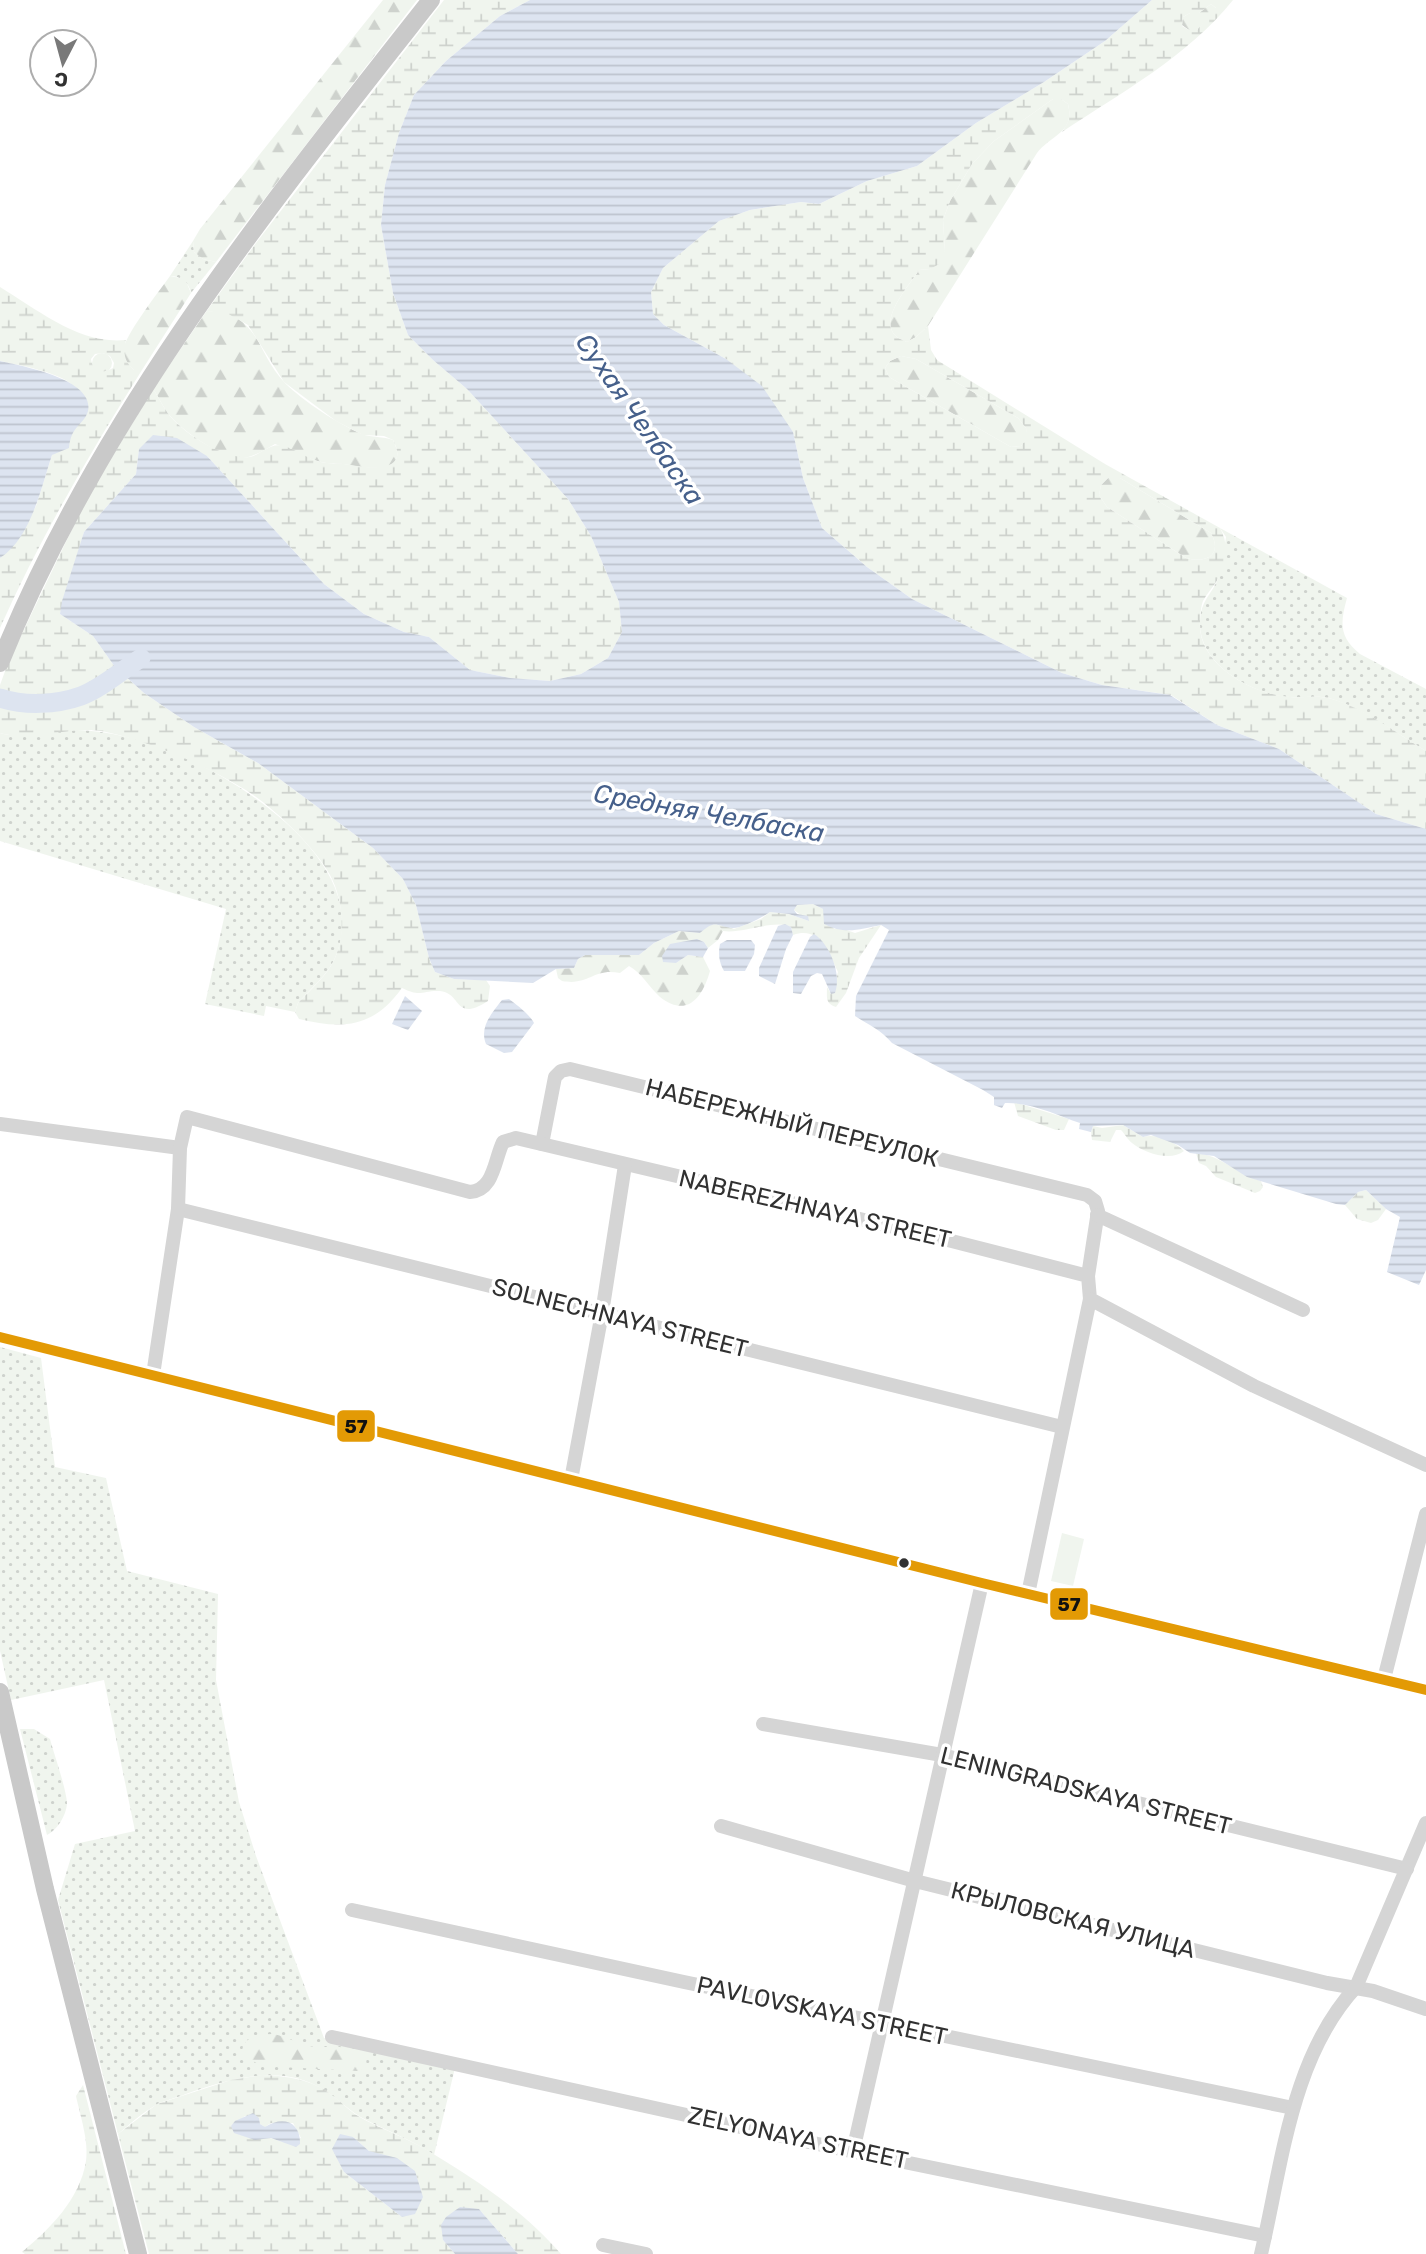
<svg xmlns="http://www.w3.org/2000/svg" width="1426" height="2254" viewBox="0 0 1426 2254" font-family="Rubik,sans-serif">
  <style>
    .grass { fill: url(#grass-dots) }
    .forest { fill: url(#forest-firs) }
    .wetland { fill: url(#wetland-marsh); fill-rule: evenodd }
    .green { fill: #f0f5ee }
    .water { fill: url(#water-rules) }
    .lines { fill: none; stroke-linecap: round; stroke-linejoin: round }
    .river { stroke: #dde4f0; stroke-width: 19 }
    .minor { stroke: #d5d5d5; stroke-width: 14 }
    .major { stroke: #c9c9c9; stroke-width: 18 }
    .bus-1-casing { stroke: #fff; stroke-width: 16 }
    .bus-1 { stroke: #e39a05; stroke-width: 10 }
    .bus-dot { fill: #313131; stroke: #fff; stroke-width: 2.5 }
    .labels { text-anchor: middle; stroke-width: 7; stroke-linejoin: round; paint-order: stroke }
    .street-label { font-size: 24px; fill: #313131; stroke: #fff }
    .water-label { font-size: 26px; font-style: italic; fill: #46608b; stroke: #fff }
    .line-badge { stroke: #fff; stroke-width: 2.5 }
    .pale-badge-label { font-size: 19px; text-anchor: middle; font-weight: bold; fill: #111 }
  </style>
  <defs>
    <pattern id="grass-dots" width="8" height="8" patternUnits="userSpaceOnUse" patternTransform="scale(1.75)"><rect width="8" height="8" fill="#f0f5ee"/><path d="M2 2h.1M6 6h.1" fill="none" stroke="#ced2cd" stroke-width="1.8" stroke-linecap="round"/></pattern>
    <pattern id="forest-firs" width="22" height="20" patternUnits="userSpaceOnUse" patternTransform="scale(1.75)"><rect width="22" height="20" fill="#f0f5ee"/><path d="M5 1l3.5 6h-7zM16 11l3.5 6h-7z" fill="#ced2cd"/></pattern>
    <pattern id="wetland-marsh" width="20" height="14" patternUnits="userSpaceOnUse" patternTransform="scale(1.75)"><rect width="20" height="14" fill="#f0f5ee"/><path d="M1 5h8M5 5V1M11 12h8M15 12V8" fill="none" stroke="#ced2cd"/></pattern>
    <pattern id="water-rules" width="6" height="5" patternUnits="userSpaceOnUse" patternTransform="scale(1.75)"><rect width="6" height="5" fill="#dde4f0"/><path d="M0 2.5h6" fill="none" stroke="#bec4ce"/></pattern>
  </defs>
  <rect width="100%" height="100%" fill="#fff"/>
  <g class="grass">
    <path d="M193,241L194,252L203,259L216,262L191,293C189,282 180,276 170,276Z"/>
    <path d="M1220,528L1347,598C1340,623 1339,637 1360,654L1426,689V751C1396,733 1366,710 1332,699C1319,695 1304,698 1290,697C1253,695 1198,665 1200,622C1201,600 1210,597 1218,579C1223,567 1224,550 1226,537Z"/>
    <path d="M77,730C109,731 141,739 171,751C241,780 375,865 335,958C328,975 310,989 298,1003L295,1012L266,1006L264,1016L205,1004L226,909L0,841V733L8,735Z"/>
    <path d="M0,1347L41,1358L55,1467L106,1478L127,1571L218,1594L216,1680L239,1802L256,1856L324,2038L455,2068L434,2155C414,2141 390,2132 368,2121C347,2111 335,2094 315,2085C274,2065 227,2080 186,2094C176,2098 165,2100 156,2105C142,2113 130,2124 118,2134L58,1900L75,1844L135,1831L104,1680L11,1700L0,1651Z"/>
    <path d="M20,1729H34L50,1739C54,1754 67,1791 67,1804C66,1816 57,1830 47,1835Z"/>
  </g>
  <g class="forest">
    <path d="M383,0H417L216,262L203,259L194,252L193,241L200,229Z"/>
    <path d="M1211,4L1217,9L1197,30H1189L1182,25L1183,17L1190,13H1199Z"/>
    <path d="M1053,99H1061L1068,104C1075,133 1052,134 1037,153L928,326L916,337L907,342C869,330 906,290 919,270L930,269L945,251L943,220L950,201L972,164L994,141Z"/>
    <path d="M170,276L185,279L191,293L142,370H134C129,366 124,359 123,352C123,337 160,290 170,276Z"/>
    <path d="M222,310C263,327 258,355 285,383C303,401 338,424 362,434C372,438 383,436 393,440C412,478 361,467 343,464C335,463 328,464 321,462C305,458 290,450 275,444C264,450 253,458 240,458C219,457 179,429 167,412C162,405 158,396 153,389L206,312Z"/>
    <circle cx="102" cy="363" r="10"/>
    <path d="M901,356L916,359L1018,418L1026,428L1028,438L1021,446L1011,447L889,377L885,368L890,361Z"/>
    <path d="M1108,478H1120L1211,533C1223,556 1206,563 1186,558L1107,507L1099,495L1101,485Z"/>
    <path d="M717,923L723,931L718,940L708,948L704,942L697,939L676,963L688,955L703,957L710,971C703,996 688,1019 660,997C649,987 642,973 629,966L620,973C592,968 590,986 562,981L558,978L556,969L574,968L578,959L585,955H639L654,943L679,931L700,933L708,925Z"/>
    <path d="M272,2034C287,2036 302,2046 315,2047C329,2048 375,2041 365,2069L358,2071L262,2066L243,2056C239,2037 257,2035 272,2034Z"/>
  </g>
  <g class="wetland">
    <path d="M444,0H530L500,16L446,61L414,95L399,133L385,185L381,225L393,293L408,335L433,360L467,389L568,499L591,536L619,602L622,632L608,658L581,674L550,681L510,678L470,670L429,637L404,632L364,614L324,584L207,456L139,449L136,474L84,532L60,614L93,636L115,667L144,693L194,727L258,763L373,848L403,879L416,905L429,958L435,972L454,979L486,980L490,986L488,1001C454,1023 462,993 440,991C422,990 422,998 402,988C374,1027 344,1030 299,1019L295,1012L298,1003C310,990 328,975 335,958C346,933 343,899 330,875C315,847 271,805 244,789C201,763 154,743 106,732C70,724 35,743 0,733V685L8,663L85,502L153,389C158,396 162,405 167,412C181,432 224,460 249,457C261,455 270,442 283,446C295,449 305,457 317,461C326,464 335,463 344,464C362,467 412,476 393,440L384,436L363,435L336,421L284,382L248,325L223,311L206,312L256,243Z"/>
    <path d="M1152,0H1233C1187,57 1122,92 1062,132C1069,122 1071,116 1068,104L1061,99H1053L994,141L972,164L950,201L943,220L945,251L943,262L930,269L919,270C906,290 869,330 907,342L916,337L928,326L931,350L937,360L1105,464L1220,528C1229,543 1227,563 1218,579C1214,586 1207,593 1203,601C1201,606 1200,616 1200,622C1197,664 1253,695 1290,697C1304,698 1318,695 1332,699C1366,709 1396,733 1426,751V829L1376,814L1279,749L1217,725L1171,695L1102,685L1062,673L912,599L867,567L822,528L803,478L793,432L726,359L664,325L653,314L651,292L663,268L719,221L750,210L801,202L819,204L867,181L917,166L976,123L1044,82L1105,41ZM1211,4L1216,8L1197,30H1189L1182,26L1183,17L1190,13H1199ZM901,356L916,359L1018,418L1026,428L1027,438L1021,446L1011,447L889,377L885,368L890,361ZM1108,478H1120L1211,533C1223,556 1206,563 1186,558L1107,507L1099,495L1101,485Z"/>
    <path d="M0,287C38,310 80,345 126,340C123,353 124,361 134,370H142C90,453 40,538 0,628V558L17,541L36,506L52,455L87,414C83,406 81,395 75,388C65,373 18,365 0,361ZM103,353L110,356L114,363L113,368C102,374 93,373 91,359L95,354Z"/>
    <path d="M813,904L823,909L834,929L841,928L855,933L881,925L859,958L846,993L836,1007C825,1004 827,997 827,987L831,994L838,972C828,951 820,926 793,935L791,927C774,919 744,934 723,931L717,923L734,929L761,919L770,912L789,914L809,921L794,910L797,905Z"/>
    <path d="M1014,1102L1069,1119L1064,1130H1056L1018,1116Z"/>
    <path d="M1123,1125L1143,1137C1156,1133 1174,1141 1184,1151C1171,1162 1144,1153 1132,1143C1127,1139 1125,1134 1121,1130H1116L1110,1142L1092,1140L1091,1132L1093,1126L1102,1128Z"/>
    <path d="M1196,1153C1221,1155 1237,1174 1261,1181L1263,1187L1260,1191L1255,1193L1216,1177L1206,1166L1199,1163Z"/>
    <path d="M1366,1190L1386,1209L1378,1220L1371,1223L1357,1219L1345,1205L1358,1192Z"/>
    <path d="M262,2075C286,2076 313,2079 333,2096C346,2106 351,2113 367,2121C386,2131 407,2138 425,2149C474,2178 524,2211 561,2254H518L479,2209L443,2240L455,2254H149L118,2134L157,2104L231,2080ZM245,2116L259,2118L260,2124L265,2127L271,2123H293L301,2138L283,2142L231,2126ZM353,2137L369,2151L402,2217L344,2172Z"/>
    <path d="M83,2085L126,2254H25L22,2252C50,2229 80,2199 86,2161C89,2141 80,2115 76,2096Z"/>
  </g>
  <path class="green" d="M1062,1533L1084,1539L1073,1586L1051,1581Z"/>
  <g class="water">
    <path d="M530,0H1152L1105,41L1044,82L976,123L917,166L867,181L819,204L801,202L750,210L719,221L663,268L651,292L653,314L664,325L726,359L762,386L793,432L803,478L822,528L867,567L912,599L1062,673L1102,685L1170,695L1217,725L1279,749L1376,814L1426,829V1270L1419,1285L1387,1272L1400,1217L1386,1209L1366,1190L1358,1192L1345,1205L1336,1204L1247,1177L1214,1156L1190,1153L1178,1145L1151,1135L1143,1137L1123,1125L1093,1126L1091,1132L1079,1129L1080,1123C1057,1115 1030,1102 1005,1103L1002,1108L994,1105V1097L983,1090L892,1043C881,1030 869,1025 855,1016L856,996L889,930L881,925C860,929 845,935 824,924L823,909L813,904L797,905L794,910L797,914L808,916L809,921L789,914L770,912C763,917 740,929 732,928C715,926 716,919 700,933L679,931L654,943L639,955H585L578,959L574,968L556,969L533,983L454,979L435,972L429,958L416,905L403,879L373,848L258,763L194,727L144,693L115,667L93,636L60,614L62,601L84,532L136,474L139,449L153,435L177,438L207,456L324,584L364,614L404,632L429,637L470,670L510,678L550,681L581,674L608,658L622,632L619,602L591,536L568,499L467,389L433,360L408,335L393,293L381,225L385,185L399,133L414,95L446,61L500,16Z"/>
    <path d="M0,361C22,366 95,379 88,411C84,425 71,425 69,448L52,455C41,488 31,538 0,558Z"/>
    <path d="M785,924L791,927L793,935L786,949L775,984L759,976V968L778,926Z"/>
    <path d="M814,934C830,944 842,975 835,993L831,994L822,974L817,973L811,976L801,994L793,993V972L810,937Z"/>
    <path d="M697,939L704,942L708,948L703,957L688,955L676,963L663,962L662,956L670,944Z"/>
    <path d="M727,940H751L755,945L754,954L745,971H724C719,962 718,954 720,944Z"/>
    <path d="M405,996L422,1011L408,1030L392,1024Z"/>
    <path d="M509,999C516,1004 530,1015 534,1023L512,1052L504,1053L486,1044C479,1027 492,1013 502,1000Z"/>
    <path d="M253,2113L259,2118L260,2124L265,2127C283,2115 301,2122 300,2144L296,2147L271,2138L255,2140L234,2133L231,2126L235,2121Z"/>
    <path d="M340,2134L353,2137L369,2151L397,2158L415,2171L423,2197L415,2214L402,2217L344,2172L332,2149Z"/>
    <path d="M460,2207L479,2209L518,2254H455L443,2240L441,2225L446,2217Z"/>
  </g>
  <g class="lines">
    <path class="river" d="M0,698C24,706 56,705 81,696C102,688 122,670 141,658"/>
    <g class="minor">
      <path d="M0,1124L180,1148"/>
      <path d="M542,1144L555,1077L561,1071L570,1069L1087,1195L1095,1201L1098,1211L1088,1276"/>
      <path d="M178,1209L1062,1427"/>
      <path d="M1097,1215L1303,1310"/>
      <path d="M0,1337L982,1583L1426,1690"/>
      <path d="M153,1375L178,1209L180,1148L187,1117L470,1192C494,1190 494,1161 503,1142L516,1138L936,1237L1088,1276L1090,1299L1254,1386L1426,1465"/>
      <path d="M571,1480L602,1313L625,1165"/>
      <path d="M1028,1594L1090,1299"/>
      <path d="M1384,1679L1426,1514"/>
      <path d="M763,1724L942,1755L1407,1869"/>
      <path d="M721,1826L915,1881L1327,1983L1373,1991L1426,2009"/>
      <path d="M352,1910L684,1982L1293,2108"/>
      <path d="M332,2037L836,2148L1265,2236"/>
      <path d="M853,2151L982,1583"/>
      <path d="M603,2245L646,2254"/>
      <path d="M1261,2254C1282,2165 1291,2057 1356,1987L1426,1823"/>
    </g>
    <g class="major">
      <path d="M0,663C99,416 268,207 431,0"/>
      <path d="M0,1692L45,1889L138,2254"/>
    </g>
    <defs>
      <path id="bus-1" d="M0,1337L982,1583L1426,1690"/>
    </defs>
    <use href="#bus-1" class="bus-1-casing"/>
    <use href="#bus-1" class="bus-1"/>
  </g>
  <circle class="bus-dot" cx="904" cy="1563" r="6"/>
  <g class="labels">
    <g class="street-label">
      <text transform="translate(792 1123) rotate(14)" y="8">НАБЕРЕЖНЫЙ ПЕРЕУЛОК</text>
      <text transform="translate(815 1209) rotate(13)" y="8">NABEREZHNAYA STREET</text>
      <text transform="translate(620 1318) rotate(14)" y="8">SOLNECHNAYA STREET</text>
      <text transform="translate(1086 1791) rotate(14)" y="8">LENINGRADSKAYA STREET</text>
      <text transform="translate(1073 1920) rotate(14)" y="8">КРЫЛОВСКАЯ УЛИЦА</text>
      <text transform="translate(822 2011) rotate(12)" y="8">PAVLOVSKAYA STREET</text>
      <text transform="translate(798 2138) rotate(12)" y="8">ZELYONAYA STREET</text>
    </g>
    <g class="water-label">
      <text transform="translate(640 419) rotate(55)" y="9">Сухая Челбаска</text>
      <text transform="translate(709 813) rotate(10)" y="9">Средняя Челбаска</text>
    </g>
  </g>
  <g class="line-badge">
    <rect x="336" y="1409" width="40" height="34" rx="7" fill="#e39a05"/>
    <rect x="1049" y="1587" width="40" height="34" rx="7" fill="#e39a05"/>
  </g>
  <g class="pale-badge-label">
    <text x="356" y="1433">57</text>
    <text x="1069" y="1611">57</text>
  </g>
  <g transform="translate(63 63) rotate(186)"><circle r="33" fill="#ffffff" stroke="#adadad" stroke-width="2"/>
  <path d="M0-5L12 26L0 18L-12 26Z" fill="#797979"/>
  <text y="-10" font-size="19" font-weight="bold" text-anchor="middle" fill="#313131">С</text>
  </g>
</svg>
